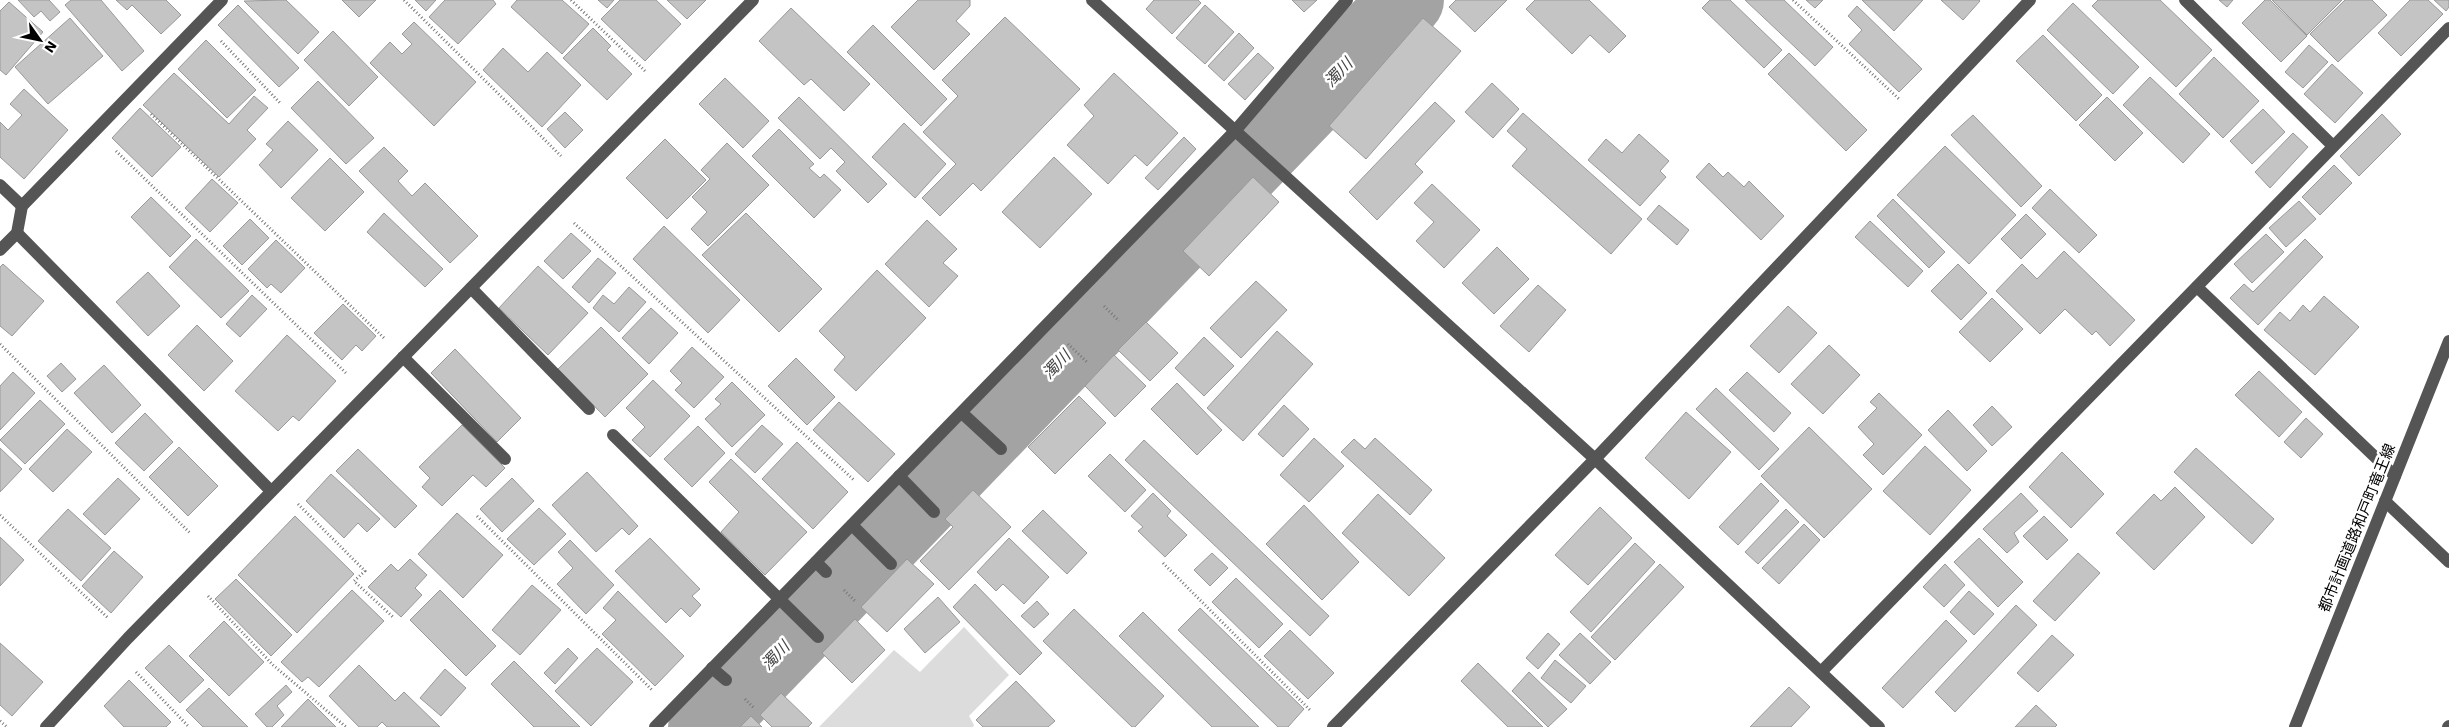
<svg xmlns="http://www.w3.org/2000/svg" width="2449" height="727" viewBox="0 0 2449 727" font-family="'Work Sans','Noto Sans JP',sans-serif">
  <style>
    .green { fill: #dcdcdc }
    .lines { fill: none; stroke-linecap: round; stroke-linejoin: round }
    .river { stroke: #a3a3a3; stroke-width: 74 }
    .building { fill: #c4c4c4; stroke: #999 }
    .path { stroke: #777; stroke-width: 3; stroke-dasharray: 1 2.5; stroke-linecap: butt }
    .minor { stroke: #555; stroke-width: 12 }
    .labels { text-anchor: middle; stroke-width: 5; stroke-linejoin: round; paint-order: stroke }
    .street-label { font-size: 15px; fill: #000; stroke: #fff }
    .water-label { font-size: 16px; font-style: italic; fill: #444; stroke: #fff }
  </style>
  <rect width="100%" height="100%" fill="#fff"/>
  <path class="green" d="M964,627L1009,675L969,716L974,725L973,727H819L894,650L920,672Z"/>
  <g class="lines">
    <path class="river" d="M705,727L1407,0"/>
  </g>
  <g class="building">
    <path d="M18,0H49L60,12L50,21L41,11L34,17Z"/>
    <path d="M71,0H101L144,51L122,71L65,5Z"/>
    <path d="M116,0H166L181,15L161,34L132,5L127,10Z"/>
    <path d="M286,0L319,32L298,54L244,1Z"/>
    <path d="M342,0H376L359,17Z"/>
    <path d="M415,0H436L426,11Z"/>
    <path d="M445,0H493L496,4L458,44L429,17Z"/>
    <path d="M517,0H562L589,24L562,54L511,7Z"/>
    <path d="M598,0H614L607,8Z"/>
    <path d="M620,0H656L681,24L645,61L601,19Z"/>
    <path d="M667,0H706L687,19Z"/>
    <path d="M918,0H970V6L956,21L970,34L934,70L891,27Z"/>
    <path d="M1154,0H1198L1201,3L1172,34L1146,9Z"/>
    <path d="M1292,0H1317L1304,12Z"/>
    <path d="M1456,0H1507L1475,32L1449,7Z"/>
    <path d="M1535,0H1589L1626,36L1609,53L1590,35L1572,54L1526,9Z"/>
    <path d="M1710,0H1730L1782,50L1764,68L1702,8Z"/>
    <path d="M1745,0H1784L1833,47L1815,66Z"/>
    <path d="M1806,0H1823L1815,8Z"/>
    <path d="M1862,0H1923L1894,31Z"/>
    <path d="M1941,0H1979L1980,1L1963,20Z"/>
    <path d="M2098,0H2160L2212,50L2176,87L2092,6Z"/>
    <path d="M2219,0H2233L2227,7Z"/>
    <path d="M2265,0H2270L2307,36L2281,62L2242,23Z"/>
    <path d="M2272,0H2342L2307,35Z"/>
    <path d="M2345,0H2372L2387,15L2338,62L2310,34Z"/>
    <path d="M2410,0H2428L2443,14L2401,56L2378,33Z"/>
    <path d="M2434,0H2449V7L2446,11Z"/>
    <path d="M9,2L43,32L6,75L0,70V11Z"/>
    <path d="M2073,3L2139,67L2113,94L2047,30Z"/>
    <path d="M238,5L299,68L279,87L218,25Z"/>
    <path d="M1205,5L1234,32L1205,64L1176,38Z"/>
    <path d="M1857,6L1922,69L1899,92L1849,44L1862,30L1848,16Z"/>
    <path d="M791,8L870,84L844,111L811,79L804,85L759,41Z"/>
    <path d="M1005,17L1080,89L981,191L973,183L940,216L922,198L956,164L923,132L958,96L942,80Z"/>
    <path d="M70,18L103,56L48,104L15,67Z"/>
    <path d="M1423,18L1461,51L1366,159L1329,126Z"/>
    <path d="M414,22L476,82L434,126L370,63L390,42L402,54L412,44L402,34Z"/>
    <path d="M873,25L947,99L921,126L847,52Z"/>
    <path d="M593,28L611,46L607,50L632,74L607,100L563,58Z"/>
    <path d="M333,31L378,77L349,106L304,60Z"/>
    <path d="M1239,33L1254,48L1224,81L1208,66Z"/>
    <path d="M2043,35L2102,95L2076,121L2016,61Z"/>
    <path d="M206,40L256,90L227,118L178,69Z"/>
    <path d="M2309,45L2328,62L2303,88L2285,72Z"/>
    <path d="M503,48L528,72L547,52L581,85L542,127L483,70Z"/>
    <path d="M1258,53L1274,68L1245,100L1228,84Z"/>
    <path d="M1789,53L1867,130L1846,151L1768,74Z"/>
    <path d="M2214,57L2259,101L2223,138L2179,94Z"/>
    <path d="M2332,64L2363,93L2335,123L2304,94Z"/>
    <path d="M174,73L229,124L254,96L268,108L247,130L256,139L219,177L143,105Z"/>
    <path d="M1114,73L1178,133L1147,166L1135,155L1108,184L1067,145L1094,116L1084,105Z"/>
    <path d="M2150,77L2210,134L2183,163L2123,105Z"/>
    <path d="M725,78L769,121L743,148L699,104Z"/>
    <path d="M318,81L374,138L346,164L291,108Z"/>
    <path d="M1492,83L1519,109L1493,138L1465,112Z"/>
    <path d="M24,89L68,130L24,179L0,157V122L8,130L22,115L10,104Z"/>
    <path d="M799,97L887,184L868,203L836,171L845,162L831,148L820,159L778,118Z"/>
    <path d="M2107,97L2143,133L2115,161L2079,125Z"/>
    <path d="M1435,102L1455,121L1415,164L1423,172L1377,220L1349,192Z"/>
    <path d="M140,108L181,147L152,177L112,138Z"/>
    <path d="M2263,109L2285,132L2252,164L2230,141Z"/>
    <path d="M565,112L583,130L565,148L547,129Z"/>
    <path d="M1523,113L1642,219L1611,254L1512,166L1527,149L1507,131Z"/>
    <path d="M2382,114L2401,134L2359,176L2340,156Z"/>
    <path d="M1973,115L2042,186L2021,207L1951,135Z"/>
    <path d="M288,121L318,150L281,188L259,165L273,150L266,144Z"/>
    <path d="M904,123L946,164L915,198L872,157Z"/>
    <path d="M779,129L814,164L809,168L820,178L824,174L841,190L814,218L752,156Z"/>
    <path d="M2293,133L2308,147L2270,188L2255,172Z"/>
    <path d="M1639,134L1669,161L1660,171L1666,177L1640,206L1588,160L1606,139L1622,153Z"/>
    <path d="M1184,137L1196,149L1158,190L1145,178Z"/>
    <path d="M665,139L706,180L667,219L626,178Z"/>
    <path d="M727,143L769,185L708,246L691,229L707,212L692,197L710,179L701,170Z"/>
    <path d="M1945,146L2016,215L1969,264L1897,195Z"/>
    <path d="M384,147L408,171L398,181L412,196L425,183L478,236L450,263L359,171Z"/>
    <path d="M1054,157L1092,194L1040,248L1002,212Z"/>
    <path d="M330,158L364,192L325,231L291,198Z"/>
    <path d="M1709,163L1723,177L1728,172L1744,187L1749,181L1784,216L1761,240L1696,177Z"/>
    <path d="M2334,165L2352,183L2320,215L2302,197Z"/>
    <path d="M1253,177L1279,202L1209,276L1183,251Z"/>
    <path d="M212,179L238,203L210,232L185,208Z"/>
    <path d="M1432,184L1480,230L1444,268L1416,241L1434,222L1414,203Z"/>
    <path d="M2050,189L2097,235L2079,253L2032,208Z"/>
    <path d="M151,197L191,236L170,257L131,217Z"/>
    <path d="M1893,199L1945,252L1929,268L1877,216Z"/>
    <path d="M2299,201L2316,219L2286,247L2269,228Z"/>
    <path d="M1659,205L1689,230L1677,245L1647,219Z"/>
    <path d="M384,213L443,269L425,287L367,232Z"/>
    <path d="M746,213L822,289L779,332L702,255Z"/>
    <path d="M2026,214L2046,234L2021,259L2001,239Z"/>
    <path d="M250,219L269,238L242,265L223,246Z"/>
    <path d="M927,220L957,249L943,263L958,276L929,307L885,264Z"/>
    <path d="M1870,221L1923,271L1908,287L1855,237Z"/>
    <path d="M664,226L740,300L708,333L633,259Z"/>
    <path d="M571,233L591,251L563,279L544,261Z"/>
    <path d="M2266,234L2284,252L2252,283L2234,264Z"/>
    <path d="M196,239L249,291L221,318L169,267Z"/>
    <path d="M2305,239L2323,257L2258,325L2230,298L2244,284L2253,292Z"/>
    <path d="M276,240L305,268L281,293L271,284L267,288L248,269Z"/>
    <path d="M1497,247L1529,279L1494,314L1462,283Z"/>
    <path d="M2064,251L2135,320L2110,346L2096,331L2092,335L2065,309L2040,334L1996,291L2022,264L2037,279Z"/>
    <path d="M598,258L616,273L589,303L572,287Z"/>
    <path d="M3,264L44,301L12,336L0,326V267Z"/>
    <path d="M1958,264L1987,293L1961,320L1931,291Z"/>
    <path d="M538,266L588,313L548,355L499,308Z"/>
    <path d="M877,270L926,318L856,391L834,370L845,357L819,331Z"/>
    <path d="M148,272L180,306L148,336L116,302Z"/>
    <path d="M1256,281L1287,310L1241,358L1210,328Z"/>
    <path d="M1538,285L1566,310L1529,352L1500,326Z"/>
    <path d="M629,287L646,302L619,332L593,308L603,295L614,304Z"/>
    <path d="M252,295L267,309L240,337L226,324Z"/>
    <path d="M2324,296L2359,327L2315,375L2264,330L2280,312L2290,321L2303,305L2310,312Z"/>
    <path d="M1992,298L2023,329L1990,362L1959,332Z"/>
    <path d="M343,304L376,336L362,351L356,345L342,360L314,333Z"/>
    <path d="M1788,306L1817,333L1779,373L1750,346Z"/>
    <path d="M651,308L678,333L649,364L622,338Z"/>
    <path d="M1146,322L1178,353L1150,381L1118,350Z"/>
    <path d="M197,325L233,361L204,391L168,355Z"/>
    <path d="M601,327L648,374L605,417L558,369Z"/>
    <path d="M1277,331L1313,364L1243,441L1207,408Z"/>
    <path d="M287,335L336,381L299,421L293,416L278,431L235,391Z"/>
    <path d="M1204,337L1234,366L1204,396L1175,368Z"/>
    <path d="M1829,345L1860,375L1823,414L1791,384Z"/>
    <path d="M692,347L724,377L694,408L675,390L682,383L670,371Z"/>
    <path d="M455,349L521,418L497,442L431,373Z"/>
    <path d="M1114,355L1146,386L1115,417L1085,386Z"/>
    <path d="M796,358L835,397L807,425L768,386Z"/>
    <path d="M61,363L76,379L62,392L47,376Z"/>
    <path d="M104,365L141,405L112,433L74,393Z"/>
    <path d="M2259,371L2302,412L2279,437L2235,395Z"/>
    <path d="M13,372L35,393L0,430V386Z"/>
    <path d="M1747,372L1791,413L1774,432L1729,390Z"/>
    <path d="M653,380L690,416L650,457L632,440L645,427L626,408Z"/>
    <path d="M732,382L765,415L732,447L705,419L721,404L715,399Z"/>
    <path d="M1177,383L1222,430L1197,455L1151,409Z"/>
    <path d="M1716,388L1779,449L1759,470L1696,409Z"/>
    <path d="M1879,393L1922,435L1883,475L1863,455L1874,444L1858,427L1877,408L1870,402Z"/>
    <path d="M1079,396L1106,423L1055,474L1028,447Z"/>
    <path d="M40,400L65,424L25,464L0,440Z"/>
    <path d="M839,402L895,454L868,482L813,430Z"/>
    <path d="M1284,405L1309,429L1283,457L1258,434Z"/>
    <path d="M1992,406L2012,427L1992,446L1973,425Z"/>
    <path d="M1948,410L1987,451L1967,471L1928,430Z"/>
    <path d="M1686,412L1731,452L1689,499L1645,458Z"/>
    <path d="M145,413L173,442L144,471L115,443Z"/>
    <path d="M2306,418L2323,434L2301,458L2284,442Z"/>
    <path d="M462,425L505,468L486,487L473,475L442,506L422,487L430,478L419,467Z"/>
    <path d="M762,425L783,444L755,473L735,454Z"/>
    <path d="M698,426L725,453L692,487L664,459Z"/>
    <path d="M1809,427L1872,489L1824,538L1761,476Z"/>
    <path d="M67,429L92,452L53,492L29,469Z"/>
    <path d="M1314,438L1344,466L1309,502L1280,475Z"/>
    <path d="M1375,438L1432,490L1410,515L1341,452L1354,439L1365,449Z"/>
    <path d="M1144,440L1329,616L1310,636L1125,460Z"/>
    <path d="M797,442L848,492L813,529L762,479Z"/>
    <path d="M1925,446L1971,490L1930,535L1883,491Z"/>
    <path d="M179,447L218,486L188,516L149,477Z"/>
    <path d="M0,448L22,469L0,492Z"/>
    <path d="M2196,448L2274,519L2252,544L2174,472Z"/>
    <path d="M358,449L417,506L395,528L336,471Z"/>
    <path d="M2062,452L2104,494L2071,528L2029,487Z"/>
    <path d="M1110,454L1146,490L1125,512L1088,476Z"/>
    <path d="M731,459L807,532L765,575L721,532L739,512L709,482Z"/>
    <path d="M587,472L638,526L629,535L622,528L596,552L552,505Z"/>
    <path d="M331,474L380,519L367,532L358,523L344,538L306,501Z"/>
    <path d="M118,478L140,499L105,535L83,514Z"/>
    <path d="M512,478L534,501L502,532L480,509Z"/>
    <path d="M1761,483L1779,501L1738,545L1719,527Z"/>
    <path d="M2175,487L2205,517L2154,570L2116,533L2154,494L2161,501Z"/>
    <path d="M973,490L1011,527L949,590L920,561L953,527L945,519Z"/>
    <path d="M1153,493L1171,511L1167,516L1187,535L1165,557L1138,531L1143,527L1131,516Z"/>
    <path d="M2021,493L2038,511L2014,533L2019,542L2007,553L1983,529Z"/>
    <path d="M1378,494L1445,558L1409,596L1342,533Z"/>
    <path d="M1304,505L1359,562L1322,600L1266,544Z"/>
    <path d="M1600,507L1632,538L1588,585L1555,555Z"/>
    <path d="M539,508L566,534L534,565L507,539Z"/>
    <path d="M68,509L111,548L81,581L38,541Z"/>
    <path d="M1786,509L1799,522L1758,564L1745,552Z"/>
    <path d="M1043,510L1087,553L1067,574L1022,531Z"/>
    <path d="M457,513L503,555L463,598L418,554Z"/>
    <path d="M295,516L354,574L297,633L238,575Z"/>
    <path d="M2044,516L2068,540L2047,560L2023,536Z"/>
    <path d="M1804,524L1820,540L1779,584L1762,568Z"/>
    <path d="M0,537L24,560L0,586Z"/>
    <path d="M650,538L700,589L692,596L701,605L690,617L681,608L666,623L615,571Z"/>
    <path d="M1009,538L1049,577L1024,604L1003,584L996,591L977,572Z"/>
    <path d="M1979,538L2023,582L1998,607L1954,562Z"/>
    <path d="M570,540L614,585L586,614L557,584L573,568L558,552Z"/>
    <path d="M1635,543L1655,562L1591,632L1570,612Z"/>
    <path d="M114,551L143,577L111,613L82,586Z"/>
    <path d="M1212,553L1228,568L1210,586L1194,570Z"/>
    <path d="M2078,553L2100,573L2055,621L2033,601Z"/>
    <path d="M410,559L427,575L415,588L422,595L401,617L368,587L391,564L398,571Z"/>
    <path d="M907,559L934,584L887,632L861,607Z"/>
    <path d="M1660,564L1684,587L1615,660L1591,637Z"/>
    <path d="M1945,564L1965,585L1944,607L1923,587Z"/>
    <path d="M1236,578L1283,624L1259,648L1212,602Z"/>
    <path d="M236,579L292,635L271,656L215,599Z"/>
    <path d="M975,584L1042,653L1020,675L953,607Z"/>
    <path d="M532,585L561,610L520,655L492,630Z"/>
    <path d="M352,590L384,621L319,687L308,677L302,682L281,662Z"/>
    <path d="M440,590L496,646L466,676L410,620Z"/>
    <path d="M618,591L684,656L655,686L602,634L616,620L603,608Z"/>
    <path d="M1969,591L1994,614L1974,635L1950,612Z"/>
    <path d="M938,597L960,622L925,653L904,629Z"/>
    <path d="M1037,601L1049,614L1034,628L1021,616Z"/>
    <path d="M2016,605L2037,625L1955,712L1935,692Z"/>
    <path d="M1200,608L1304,709L1288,727H1278L1178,630Z"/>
    <path d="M1074,609L1164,696L1135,727H1132L1043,641Z"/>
    <path d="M1143,612L1259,727H1212L1119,636Z"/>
    <path d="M855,619L885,650L852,683L822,653Z"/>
    <path d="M1946,620L1967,641L1903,708L1882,688Z"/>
    <path d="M224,621L264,662L229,696L189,656Z"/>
    <path d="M1290,630L1334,673L1308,699L1264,656Z"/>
    <path d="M1548,633L1560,644L1538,669L1526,658Z"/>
    <path d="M1580,633L1611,662L1590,684L1559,655Z"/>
    <path d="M2052,635L2074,655L2038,692L2017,673Z"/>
    <path d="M0,643L43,682L12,716L0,705Z"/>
    <path d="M169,645L204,680L180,703L145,668Z"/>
    <path d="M568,648L578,658L555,684L544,673Z"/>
    <path d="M597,648L633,682L591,726L555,691Z"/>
    <path d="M1555,660L1586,686L1571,703L1541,678Z"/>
    <path d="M514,661L580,727H534L491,684Z"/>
    <path d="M1478,663L1543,727H1508L1461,681Z"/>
    <path d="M359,665L395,701L404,692L440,727H387L382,722L377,727H359L329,696Z"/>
    <path d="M445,669L466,688L441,716L420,698Z"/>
    <path d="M1529,672L1567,709L1548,727L1512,691Z"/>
    <path d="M129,680L171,722L166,727H124L104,706Z"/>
    <path d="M1016,681L1055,721L1048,727H983L976,720Z"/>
    <path d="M286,685L292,692L277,706L284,715L272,727H267L255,714Z"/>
    <path d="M1789,687L1810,707L1791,727H1750Z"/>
    <path d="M209,688L248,727H203L186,710Z"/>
    <path d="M781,693L812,723L808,727H772L760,715Z"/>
    <path d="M308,699L336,727H281Z"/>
    <path d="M2036,705L2057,725L2055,727H2015Z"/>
    <path d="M751,716L762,727H740Z"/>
  </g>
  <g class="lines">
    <g class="path">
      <path d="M404,0L561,156"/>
      <path d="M571,0L645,71"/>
      <path d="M1793,0L1899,99"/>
      <path d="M221,41L281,104"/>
      <path d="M151,114L384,338"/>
      <path d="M116,151L347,374"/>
      <path d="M574,223L855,481"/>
      <path d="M1104,306L1119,321"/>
      <path d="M0,344L191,534"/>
      <path d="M1068,344L1087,362"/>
      <path d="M298,504L365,571L354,581L393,617"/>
      <path d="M0,515L108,618"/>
      <path d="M477,516L652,690"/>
      <path d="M1163,563L1311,711"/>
      <path d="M844,590L856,602"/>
      <path d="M208,596L273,665L346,727"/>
      <path d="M136,672L189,727"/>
      <path d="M745,699L754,708"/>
      <path d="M0,721L7,727"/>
    </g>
    <g class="minor">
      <path d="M1092,0L1595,459L1879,727"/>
      <path d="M2185,0L2333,146"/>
      <path d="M0,185L22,206"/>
      <path d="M17,233L271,491"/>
      <path d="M0,250L17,233L22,206L222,0"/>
      <path d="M2197,287L2395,476"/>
      <path d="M471,288L589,409"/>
      <path d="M403,357L505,459"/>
      <path d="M962,413L1001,449"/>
      <path d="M613,435L818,637"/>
      <path d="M899,476L934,512"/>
      <path d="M2385,501L2449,562"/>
      <path d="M852,525L891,564"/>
      <path d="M816,562L826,572"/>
      <path d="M712,668L726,680"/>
      <path d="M1821,672L2449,28"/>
      <path d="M46,727L128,638L753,0"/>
      <path d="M655,727L1235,131L1347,0"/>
      <path d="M1333,727L1595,459L2030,0"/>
      <path d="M2295,727L2449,341"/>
      <path d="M2448,727L2449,726"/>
    </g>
  </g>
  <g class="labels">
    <g class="street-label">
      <text transform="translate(2357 528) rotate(-68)" y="5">都市計画道路和戸町竜王線</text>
    </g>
    <g class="water-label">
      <text transform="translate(1338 72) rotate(-46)" y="6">濁川</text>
      <text transform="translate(1056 364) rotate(-46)" y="6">濁川</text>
      <text transform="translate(775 655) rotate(-46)" y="6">濁川</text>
    </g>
  </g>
  <g transform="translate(40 40) rotate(123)" stroke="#ffffff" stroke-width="4" paint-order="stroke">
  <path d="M0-4L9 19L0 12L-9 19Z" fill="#000000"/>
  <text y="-8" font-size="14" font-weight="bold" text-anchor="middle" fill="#000000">N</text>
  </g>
</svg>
